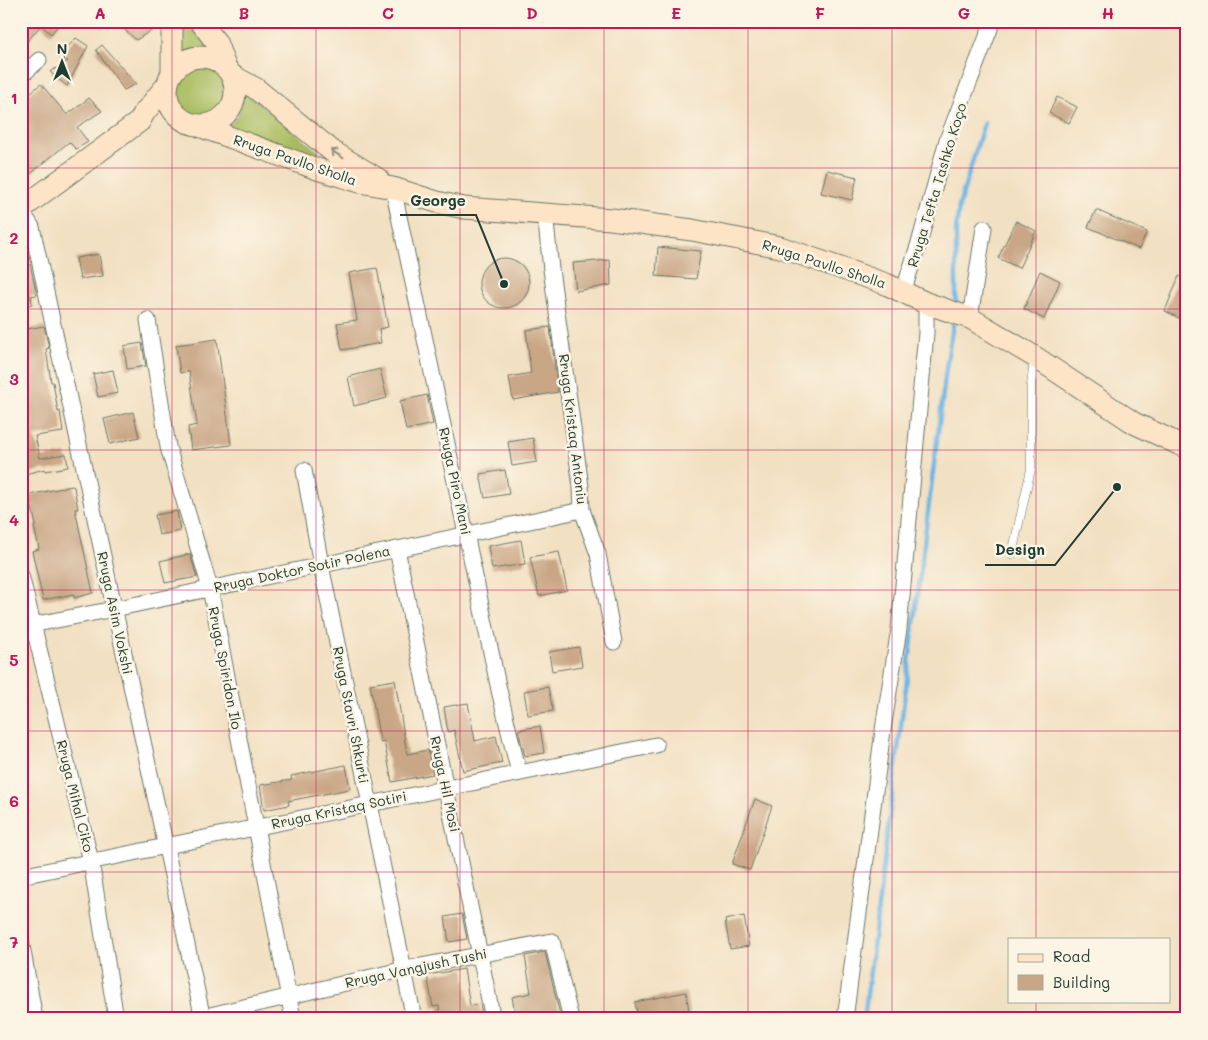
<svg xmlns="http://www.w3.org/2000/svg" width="1208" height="1040" viewBox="0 0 1208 1040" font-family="Mali,sans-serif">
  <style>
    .green { fill: #a9bd61; stroke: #647d4a }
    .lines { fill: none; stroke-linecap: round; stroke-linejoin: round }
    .stream { stroke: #6bb4e3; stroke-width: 4.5 }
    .building { fill: #c9a685 }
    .lane-casing { stroke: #697666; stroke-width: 9 }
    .street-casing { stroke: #697666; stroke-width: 17 }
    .secondary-casing { stroke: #697666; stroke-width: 23 }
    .lane { stroke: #fff; stroke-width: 8 }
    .street { stroke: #fff; stroke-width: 15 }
    .secondary { stroke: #fee4c6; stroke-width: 21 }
    .oneway { stroke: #8e907d }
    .grid { fill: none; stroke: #c2185b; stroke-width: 1; stroke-opacity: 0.55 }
    .labels { text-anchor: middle; stroke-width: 5; stroke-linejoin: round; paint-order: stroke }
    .street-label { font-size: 14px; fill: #1f3d34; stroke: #fcf5e5 }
    .leader { fill: none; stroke: #1f3d34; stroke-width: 2 }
    .callout-dot { fill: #1f3d34; stroke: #fcf5e5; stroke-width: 2 }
    .callout-label { font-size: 15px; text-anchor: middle; font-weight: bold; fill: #1f3d34; stroke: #fcf5e5; stroke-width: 5; stroke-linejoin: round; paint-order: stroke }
    .neatline { fill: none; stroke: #c2185b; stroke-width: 2 }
    .grid-label { font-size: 16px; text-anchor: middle; font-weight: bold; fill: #c2185b }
  </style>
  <rect width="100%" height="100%" fill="#fcf5e5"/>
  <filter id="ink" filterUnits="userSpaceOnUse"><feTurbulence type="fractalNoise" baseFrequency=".02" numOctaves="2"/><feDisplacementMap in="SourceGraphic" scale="10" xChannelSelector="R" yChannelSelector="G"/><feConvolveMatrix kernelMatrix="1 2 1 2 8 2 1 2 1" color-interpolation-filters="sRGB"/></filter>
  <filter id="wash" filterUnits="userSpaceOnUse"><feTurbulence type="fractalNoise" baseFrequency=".0096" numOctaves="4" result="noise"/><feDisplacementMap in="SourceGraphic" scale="20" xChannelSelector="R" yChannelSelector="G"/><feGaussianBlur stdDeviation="1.12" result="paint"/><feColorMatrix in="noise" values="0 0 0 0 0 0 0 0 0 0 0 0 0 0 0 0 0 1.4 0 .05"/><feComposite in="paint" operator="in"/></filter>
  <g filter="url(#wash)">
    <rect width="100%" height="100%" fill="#f2e0c2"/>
    <g class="green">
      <path d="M179,21H189L208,49L191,51L179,58Z"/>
      <circle cx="203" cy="92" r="25"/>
      <path d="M242,90L330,162L227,128C241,116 242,108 242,90Z"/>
    </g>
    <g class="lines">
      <g class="stream">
        <path d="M956,306V230L959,206L984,123"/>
        <path d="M864,1019L946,369L954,318"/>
      </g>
    </g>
    <g id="blocks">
      <g class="building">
        <path d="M21,21H62L51,34L41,25L21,49Z"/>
        <path d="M115,21H144L152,30L136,40Z"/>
        <path d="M76,38L88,46L67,86L50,72L68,61L59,56Z"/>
        <path d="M102,45L136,84L124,90L96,50Z"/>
        <path d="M41,84L67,115L89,98L102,111L77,127L88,142L76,149L69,142L28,176L21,170V100Z"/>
        <path d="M1057,97L1077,107L1069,123L1049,113Z"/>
        <path d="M827,170L857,177L852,200L821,193Z"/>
        <path d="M1096,210L1147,232L1139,249L1088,227Z"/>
        <path d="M1016,221L1036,231L1019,268L998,258Z"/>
        <path d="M658,247L701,251L696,279L656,276Z"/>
        <path d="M99,254L103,276L80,279L76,258Z"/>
        <circle cx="504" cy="283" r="25"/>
        <path d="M610,260L611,285L576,291L573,263Z"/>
        <path d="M30,264L37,295L31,296L32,304L21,306V266Z"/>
        <path d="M377,268L388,327L379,329L381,343L342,350L337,323L357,320L349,273Z"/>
        <path d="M1040,271L1060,281L1044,319L1024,309Z"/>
        <path d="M1179,276L1187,281V322L1165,311Z"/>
        <path d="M44,326L49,348L46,349L51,382H53L58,412L60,411L63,432L35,436L40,458L66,454L68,467L45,471V469L21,475V389H25L21,366V330Z"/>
        <path d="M550,327L558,392L513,400L509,377L531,373L526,330Z"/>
        <path d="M217,339L231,445L191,450L188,427L197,425L189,371L180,373L176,345Z"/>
        <path d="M142,343L146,366L127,369L124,346Z"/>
        <path d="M380,369L387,398L354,406L348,377Z"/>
        <path d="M113,370L118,393L98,397L93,374Z"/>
        <path d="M427,395L433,424L406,430L400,401Z"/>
        <path d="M133,412L139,437L110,444L104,419Z"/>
        <path d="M533,438L537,462L512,466L508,442Z"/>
        <path d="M505,470L509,494L485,498L480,474Z"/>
        <path d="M72,486L74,487L78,509H75L93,593L74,598V594L43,600L32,551L39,549L34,526L36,525L29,495Z"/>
        <path d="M177,511L180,531L159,535L155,515Z"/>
        <path d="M521,540L525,564L492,569L488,546Z"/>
        <path d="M559,552L567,590L539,596L530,557Z"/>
        <path d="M190,554L197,577L165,583L160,561Z"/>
        <path d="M579,647L582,666L552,671L549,652Z"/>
        <path d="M395,680L407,754L428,750L433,774L392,782L384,741L380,742L370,684Z"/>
        <path d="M548,687L553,711L528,715L524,691Z"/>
        <path d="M468,703L475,741L496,736L502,763L463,771L454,730L448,732L444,707Z"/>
        <path d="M540,726L544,753L525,756L518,730Z"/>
        <path d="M346,765L350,789L288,801L289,805L264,810L260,785L292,780L291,776Z"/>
        <path d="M755,799L772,806L750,870L732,864Z"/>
        <path d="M462,914L467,939L449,942L445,917Z"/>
        <path d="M744,916L749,946L730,949L725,920Z"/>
        <path d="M545,952L561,1019H516L512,997L531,993L525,956Z"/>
        <path d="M464,969L470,1006L480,1004L483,1019H441L439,1006L433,1007L427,975Z"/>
        <path d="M686,992L690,1017L677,1019H638L635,1002Z"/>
      </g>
    </g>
  </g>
  <g filter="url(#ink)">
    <use href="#blocks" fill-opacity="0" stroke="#697666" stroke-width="1"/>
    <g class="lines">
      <defs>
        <path id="lane" d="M1012,554L1031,469V386L1034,359"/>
        <g id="street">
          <path d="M21,76L39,60"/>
          <path d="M393,188L499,690L519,773"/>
          <path d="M21,210L32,227L203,1019"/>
          <path d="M545,214L551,269L581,487L582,510L598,554L614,642"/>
          <path d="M903,292L920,240L947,140L993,21"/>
          <path d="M970,318L984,228"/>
          <path d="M148,320L168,447L210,588L293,1019"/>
          <path d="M304,470L321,565L414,1019"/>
          <path d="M397,549L493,1019"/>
          <path d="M21,575L91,861L116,1019"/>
          <path d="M21,627L114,609L582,510"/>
          <path d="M21,876L656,745"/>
          <path d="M21,940L35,1019"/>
          <path d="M202,1017L405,969L552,941L571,1019"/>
          <path d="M845,1019L884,723L899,629L926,333V303"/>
        </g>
        <g id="secondary">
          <path d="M172,21V71"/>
          <path d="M200,21L216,42L225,66"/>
          <circle cx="201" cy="91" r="34"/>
          <path d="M233,76L255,88L332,151L378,179"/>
          <path d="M199,126L317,169L360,182L393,188L437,202L464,208L611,219L692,230L780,247L886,284L926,303L970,318L1035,357L1134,423L1187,448"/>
          <path d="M21,209L140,121L144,113L167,85"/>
        </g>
      </defs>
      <use href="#lane" class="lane-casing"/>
      <use href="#street" class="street-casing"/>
      <use href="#secondary" class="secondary-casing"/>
      <use href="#lane" class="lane"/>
      <use href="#street" class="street"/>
      <use href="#secondary" class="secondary"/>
    </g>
    <defs><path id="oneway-shaft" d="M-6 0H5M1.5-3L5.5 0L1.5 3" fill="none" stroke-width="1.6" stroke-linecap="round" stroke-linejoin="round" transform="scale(1.25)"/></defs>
    <use class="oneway" href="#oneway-shaft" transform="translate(337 154) rotate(-147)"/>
  </g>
  <path class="grid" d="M172,21V1019M316,21V1019M460,21V1019M604,21V1019M748,21V1019M892,21V1019M1036,21V939M21,168H1187M21,309H1187M21,450H1187M21,590H1187M21,731H1187M21,872H1187M1036,1001V1019"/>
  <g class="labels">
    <g class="street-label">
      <text transform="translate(295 160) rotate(19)" y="5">Rruga Pavllo Sholla</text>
      <text transform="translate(937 185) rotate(-73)" y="5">Rruga Tefta Tashko Koço</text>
      <text transform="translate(824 264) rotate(18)" y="5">Rruga Pavllo Sholla</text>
      <text transform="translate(573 429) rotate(83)" y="5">Rruga Kristaq Antoniu</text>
      <text transform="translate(455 481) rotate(78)" y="5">Rruga Piro Mani</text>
      <text transform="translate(302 569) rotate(-12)" y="5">Rruga Doktor Sotir Polena</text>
      <text transform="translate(115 613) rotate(78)" y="5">Rruga Asim Vokshi</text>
      <text transform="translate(225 668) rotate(79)" y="5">Rruga Spiridon Ilo</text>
      <text transform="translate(351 715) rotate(79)" y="5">Rruga Stavri Shkurti</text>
      <text transform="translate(445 784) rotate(78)" y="5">Rruga Hil Mosi</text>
      <text transform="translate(75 796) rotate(76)" y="5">Rruga Mihal Ciko</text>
      <text transform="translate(339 810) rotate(-12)" y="5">Rruga Kristaq Sotiri</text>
      <text transform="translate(416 968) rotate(-12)" y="5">Rruga Vangjush Tushi</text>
    </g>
  </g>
  <path class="leader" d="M504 284L476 215H400M1117 487L1055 565H985"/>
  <g class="callout-dot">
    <circle cx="504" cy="284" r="5"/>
    <circle cx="1117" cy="487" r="5"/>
  </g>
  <g class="callout-label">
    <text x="438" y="206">George</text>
    <text x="1020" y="555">Design</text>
  </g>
  <rect width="1208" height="1040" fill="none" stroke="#fcf5e5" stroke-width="55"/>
  <rect x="1008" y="938" width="162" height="65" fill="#fcf5e5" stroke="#a4ab9e"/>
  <rect x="1018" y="954" width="25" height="8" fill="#fee4c6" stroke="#a4ab9e"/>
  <text x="1053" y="962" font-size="15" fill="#1f3d34">Road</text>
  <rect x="1018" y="975" width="25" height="15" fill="#c9a685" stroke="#a4ab9e"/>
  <text x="1053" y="988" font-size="15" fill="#1f3d34">Building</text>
  <g transform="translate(62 62)" stroke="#fcf5e5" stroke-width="4" paint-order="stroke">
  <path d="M0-4L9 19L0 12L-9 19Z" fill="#1f3d34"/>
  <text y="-8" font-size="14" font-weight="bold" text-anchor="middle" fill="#1f3d34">N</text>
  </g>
  <rect x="28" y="28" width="1152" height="984" class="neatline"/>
  <g class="grid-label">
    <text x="100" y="19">A</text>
    <text x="244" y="19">B</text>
    <text x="388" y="19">C</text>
    <text x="532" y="19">D</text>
    <text x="676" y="19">E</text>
    <text x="820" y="19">F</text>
    <text x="964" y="19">G</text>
    <text x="1108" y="19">H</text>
    <text x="14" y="104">1</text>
    <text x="14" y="244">2</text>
    <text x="14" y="385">3</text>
    <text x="14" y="526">4</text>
    <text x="14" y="666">5</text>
    <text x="14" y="807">6</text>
    <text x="14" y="948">7</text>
  </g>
</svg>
